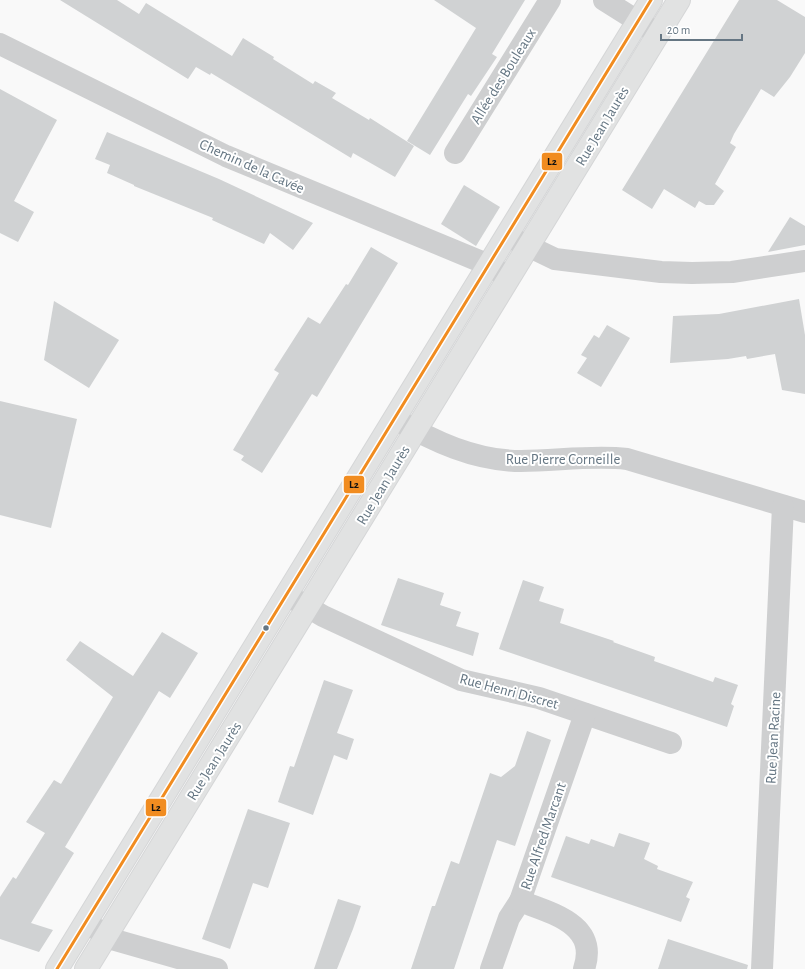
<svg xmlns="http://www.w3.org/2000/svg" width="805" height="969" viewBox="0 0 805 969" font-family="'Alegreya Sans',sans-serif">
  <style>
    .building { fill: #d0d2d3 }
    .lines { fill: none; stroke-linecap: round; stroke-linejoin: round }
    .major-casing { stroke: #d5d6d7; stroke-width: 24 }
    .minor { stroke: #cecfd0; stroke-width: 22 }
    .major { stroke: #e1e2e2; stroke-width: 22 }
    .bus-1-casing { stroke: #fff; stroke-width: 6 }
    .bus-1 { stroke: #f18c20; stroke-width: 3 }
    .bus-dot { fill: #657683; stroke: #fff; stroke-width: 1.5 }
    .labels { text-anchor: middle; stroke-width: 4; stroke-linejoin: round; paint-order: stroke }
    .street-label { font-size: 15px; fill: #657683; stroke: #fff }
    .line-badge { stroke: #fff; stroke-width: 1.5 }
    .pale-badge-label { font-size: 11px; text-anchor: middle; font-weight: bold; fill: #111 }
  </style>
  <rect width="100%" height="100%" fill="#f9f9f9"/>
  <g class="building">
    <path d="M60,0H117L139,14L146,3L232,56L243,38L274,57L273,59L313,84L315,81L336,93L332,98L369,120L370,118L414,146L395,177L353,153L351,158L211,73L210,75L196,67L188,79Z"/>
    <path d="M434,0H525L492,54L497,57L471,96L468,94L430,155L407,141L476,28Z"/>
    <path d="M739,0H777L805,17V53L790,77L774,97L761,89L734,134L730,143L736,147L715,184L724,191L714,205H706L699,201L695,208L664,189L652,209L622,190Z"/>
    <path d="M0,89L57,120L14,201L34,212L18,242L0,233Z"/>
    <path d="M107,132L219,179L313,223L293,250L270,233L264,244L212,220L213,218L134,186V185L107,173L110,165L95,159Z"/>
    <path d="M464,185L500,207L476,246L441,224Z"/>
    <path d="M790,217L805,226V245L768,252Z"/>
    <path d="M371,247L398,263L317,397L312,394L262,473L241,460L244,456L233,450L279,373L274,370L308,317L320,324L346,284L348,285Z"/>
    <path d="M799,299L805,335V394L782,390L775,354L747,359L746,356L728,359L670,363L673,316L719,314Z"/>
    <path d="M54,301L119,340L89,388L44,360Z"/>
    <path d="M607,325L630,338L601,387L577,373L587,358L581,355L594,335L599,338Z"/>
    <path d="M0,401L77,419L51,528L0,515Z"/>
    <path d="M398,578L444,593L440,605L461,612L456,626L479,633L473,656L381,625Z"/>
    <path d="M523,580L544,587L539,601L564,609L560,623L614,641L613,642L655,657L654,661L713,682L715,677L738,685L731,704L734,706L727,727L499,649Z"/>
    <path d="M162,632L198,653L170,698L159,691L65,847L74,853L31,923L53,930L39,952L0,939V897L13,877L16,879L45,833L26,822L54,780L61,784L113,697L66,660L80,641L133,676Z"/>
    <path d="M324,680L353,690L337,733L354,739L347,760L334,755L313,815L278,802L290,766L294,767Z"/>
    <path d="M527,731L551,740L515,846L497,840L454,969H411L432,906H435L451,861L459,864L490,773L501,777L515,766Z"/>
    <path d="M248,809L290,823L268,888L253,883L230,949L202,939Z"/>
    <path d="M619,833L650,843L644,859L658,866L657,869L693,882L686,897L690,899L681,922L551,877L566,836L589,844L591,839L614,847Z"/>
    <path d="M338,899L361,906L353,929L337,969H314Z"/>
    <path d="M668,939L748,965L747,969H658Z"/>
  </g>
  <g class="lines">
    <defs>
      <g id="major">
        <path d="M57,969L651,0"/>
        <path d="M86,969L679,0"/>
      </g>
    </defs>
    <use href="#major" class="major-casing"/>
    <g class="minor">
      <path d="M604,0L658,34"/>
      <path d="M0,44L226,156L489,265L509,278"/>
      <path d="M455,153L550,0"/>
      <path d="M507,236L555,259L661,272L692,273L732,272L805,261"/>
      <path d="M395,419C433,441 475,461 521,461C556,461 592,455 627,459L805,512"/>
      <path d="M287,595L323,616L461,680L539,698L671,743"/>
      <path d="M86,923L115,940L217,969"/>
      <path d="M491,969L509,918L520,901"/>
      <path d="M584,969C599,924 551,913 520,901L585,714"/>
      <path d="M762,969L783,506"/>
    </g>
    <use href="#major" class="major"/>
    <defs>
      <path id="bus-1" d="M57,969L651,0"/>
    </defs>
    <use href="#bus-1" class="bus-1-casing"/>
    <use href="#bus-1" class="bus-1"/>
  </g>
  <circle class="bus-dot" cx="266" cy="628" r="3.5"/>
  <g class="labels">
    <g class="street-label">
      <text transform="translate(503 76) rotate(-58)" y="5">Allée des Bouleaux</text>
      <text transform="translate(602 126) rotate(-59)" y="5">Rue Jean Jaurès</text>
      <text transform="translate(252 166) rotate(24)" y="5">Chemin de la Cavée</text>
      <text x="563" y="464">Rue Pierre Corneille</text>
      <text transform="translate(383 485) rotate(-59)" y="5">Rue Jean Jaurès</text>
      <text transform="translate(509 691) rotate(15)" y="5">Rue Henri Discret</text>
      <text transform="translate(773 738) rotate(-87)" y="5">Rue Jean Racine</text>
      <text transform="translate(214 761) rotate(-58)" y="5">Rue Jean Jaurès</text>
      <text transform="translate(543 836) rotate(-71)" y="5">Rue Alfred Marcant</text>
    </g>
  </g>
  <g class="line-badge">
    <rect x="541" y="152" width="22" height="19" rx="4" fill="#f18c20"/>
    <rect x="343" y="475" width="22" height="19" rx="4" fill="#f18c20"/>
    <rect x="145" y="798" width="22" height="19" rx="4" fill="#f18c20"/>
  </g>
  <g class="pale-badge-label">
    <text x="552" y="165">L2</text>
    <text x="354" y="488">L2</text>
    <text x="156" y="811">L2</text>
  </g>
  <path d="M661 34v6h81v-6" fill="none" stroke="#657683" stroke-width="2"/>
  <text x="667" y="34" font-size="12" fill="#657683" stroke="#ffffff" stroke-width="3" paint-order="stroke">20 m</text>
</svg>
